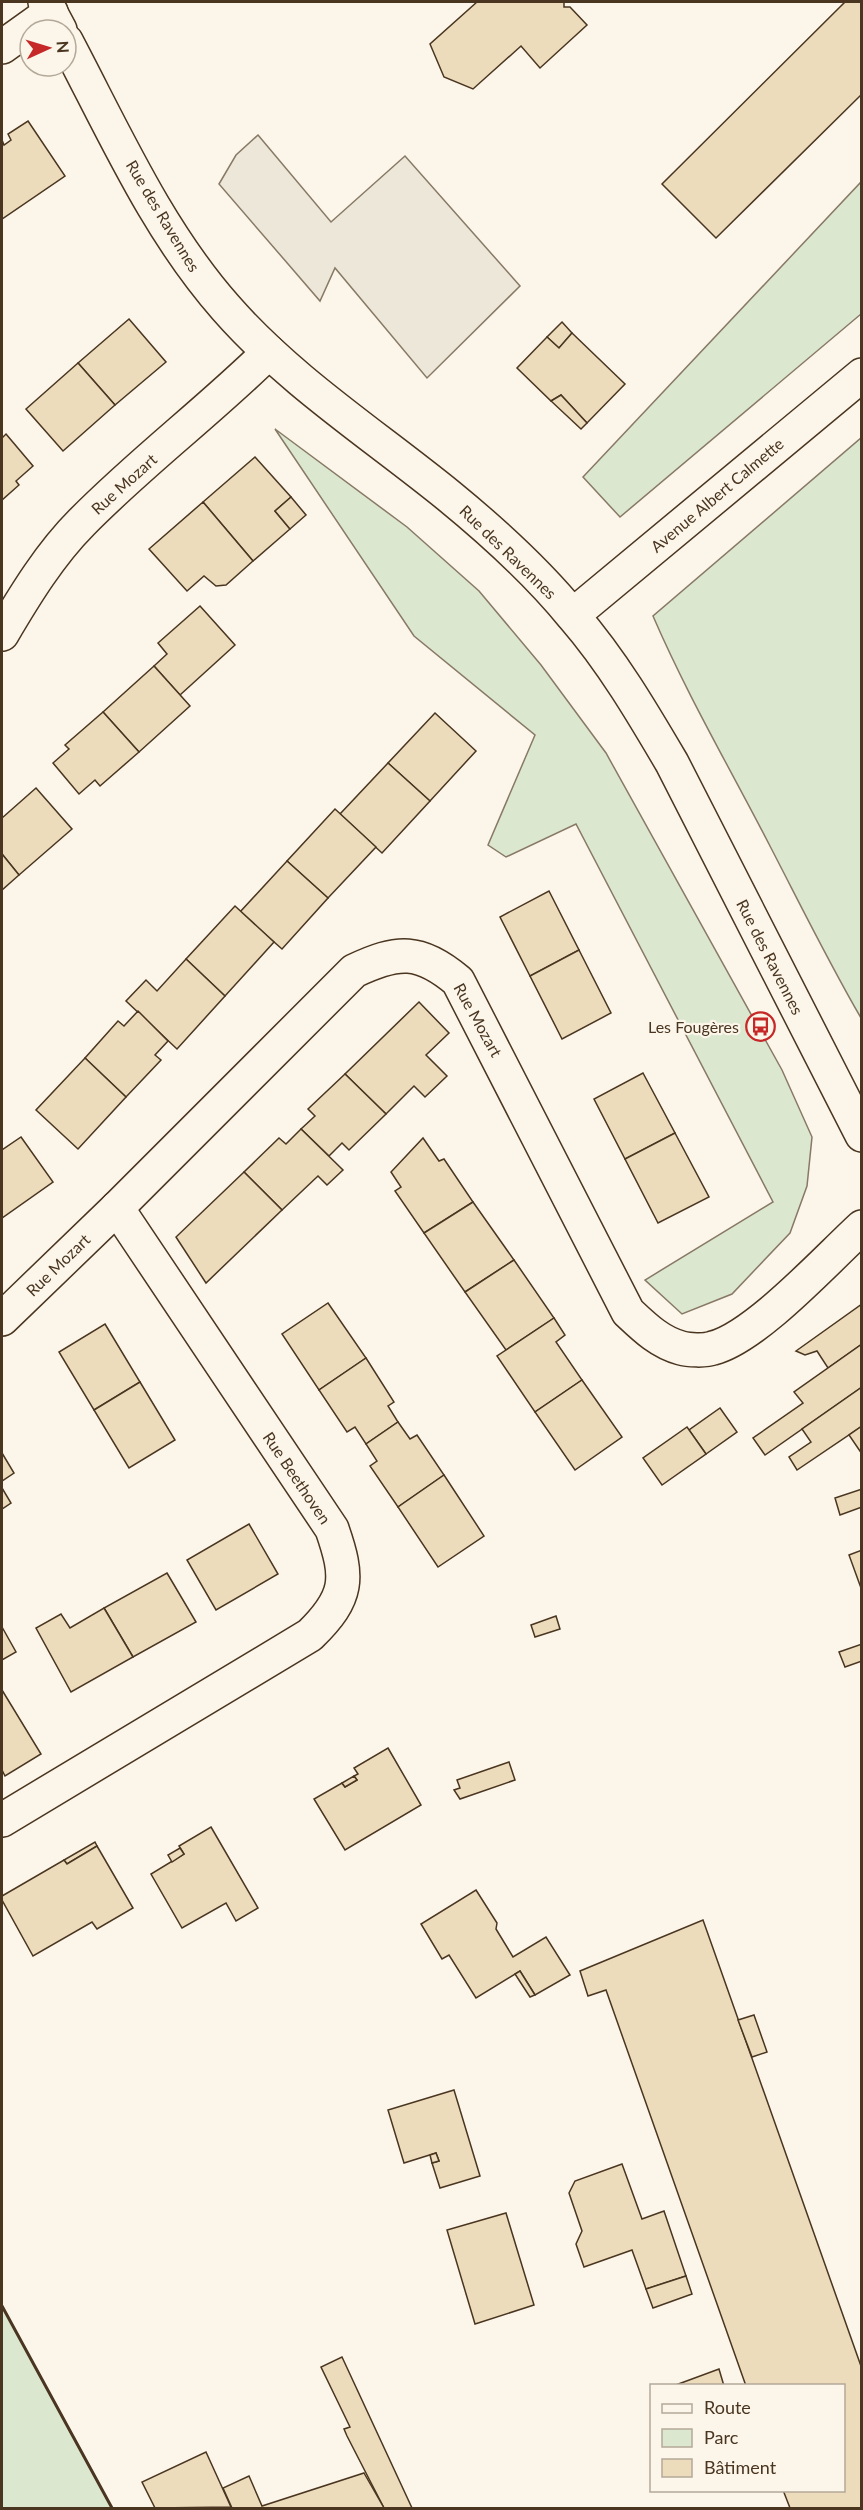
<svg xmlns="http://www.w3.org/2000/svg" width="863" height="2510" viewBox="0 0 863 2510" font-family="Lato,sans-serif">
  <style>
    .green { fill: #dce7d0; stroke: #887966; stroke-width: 1.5 }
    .parking { fill: #ede7d9; stroke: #887966; stroke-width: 1.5 }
    .building { fill: #ecdcbc; stroke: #4a3520; stroke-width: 1.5 }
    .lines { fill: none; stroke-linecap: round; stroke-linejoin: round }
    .minor-casing { stroke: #4a3520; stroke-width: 36 }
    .tertiary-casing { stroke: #4a3520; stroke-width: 36 }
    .minor { stroke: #fbf6e9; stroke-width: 33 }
    .tertiary { stroke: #fbf6e9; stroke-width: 33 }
    .wall { stroke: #4a3520; stroke-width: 3 }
    .labels { text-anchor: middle; stroke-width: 4.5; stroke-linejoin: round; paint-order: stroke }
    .street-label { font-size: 16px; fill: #4a3520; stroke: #fbf6e9 }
    .poi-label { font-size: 16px; fill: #4a3520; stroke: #fbf6e9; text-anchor: end }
  </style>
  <rect width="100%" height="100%" fill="#fbf6e9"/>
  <g class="green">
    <path d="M861,182V314L620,517L583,477Z"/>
    <path d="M275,429L407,527L479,591L541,665L606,753L782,1070L812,1137L807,1186L790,1233L732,1294L682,1314L645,1280L773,1202L576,824L506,857L488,845L535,735L414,636Z"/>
    <path d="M861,438V1018C829,963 801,906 771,848C731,770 688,697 653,616Z"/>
    <path d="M2,2306L112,2508H2Z"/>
  </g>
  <path class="parking" d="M258,135L331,222L405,156L520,286L427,378L335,268L320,301L219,184L236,155Z"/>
  <g class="building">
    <path d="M477,2H564V7H570L587,25L540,68L521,46L473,89L444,77L430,44Z"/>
    <path d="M845,2H862V94L716,238L662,184Z"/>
    <path d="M28,121L65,176L2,219V140L4,145L11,140L8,134Z"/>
    <path d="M129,319L166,362L115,405L78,363Z"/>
    <path d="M562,322L572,333L559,348L547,337Z"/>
    <path d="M572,333L625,384L587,423L561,395L551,401L517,368L547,337L559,348Z"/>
    <path d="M78,363L115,405L63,451L26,409Z"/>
    <path d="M561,395L587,423L581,429L551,401Z"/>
    <path d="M6,434L33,466L16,481L19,485L2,500V438Z"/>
    <path d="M255,457L291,497L275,511L290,529L253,561L203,502Z"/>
    <path d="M291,497L306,515L290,529L275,511Z"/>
    <path d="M203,502L253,561L226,585L216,586L204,576L187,591L149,549Z"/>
    <path d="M200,606L235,645L180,695L154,666L167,654L158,643Z"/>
    <path d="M154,666L190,706L139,752L103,712Z"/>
    <path d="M103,712L139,752L100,786L95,780L79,794L53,763L69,749L65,745Z"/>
    <path d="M435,713L476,751L430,801L388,763Z"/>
    <path d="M388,763L430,801L382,853L340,814Z"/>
    <path d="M36,788L72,829L19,875L2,854V818Z"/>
    <path d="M335,809L376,847L328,898L287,861Z"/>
    <path d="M2,854L19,875L2,890Z"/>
    <path d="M287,861L328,898L282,949L240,912Z"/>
    <path d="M549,891L579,950L530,976L500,917Z"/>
    <path d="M235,906L274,942L225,996L186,959Z"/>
    <path d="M579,950L611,1013L562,1039L530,976Z"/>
    <path d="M186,959L225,996L177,1049L126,1001L146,980L157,991Z"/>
    <path d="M419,1002L449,1033L426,1055L447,1076L425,1097L414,1086L386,1114L345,1074Z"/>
    <path d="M138,1011L168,1041L155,1055L161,1060L126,1097L85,1058L118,1021L124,1026Z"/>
    <path d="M85,1058L126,1097L78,1149L36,1110Z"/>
    <path d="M643,1073L675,1133L625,1159L594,1099Z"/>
    <path d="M345,1074L386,1114L349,1150L342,1143L329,1156L301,1129L315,1116L308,1109Z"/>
    <path d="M301,1129L343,1170L327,1185L318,1176L282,1210L244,1172L279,1138L286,1144Z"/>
    <path d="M675,1133L709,1197L658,1223L625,1159Z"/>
    <path d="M21,1137L53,1182L2,1218V1150Z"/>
    <path d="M423,1138L439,1161L444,1159L473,1202L424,1233L395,1191L401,1187L391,1172Z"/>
    <path d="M244,1172L282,1210L206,1283L176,1237Z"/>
    <path d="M473,1202L514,1260L465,1292L424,1233Z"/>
    <path d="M514,1260L554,1318L506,1350L465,1292Z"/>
    <path d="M328,1303L366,1358L319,1390L282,1334Z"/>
    <path d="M862,1304V1344L828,1368L817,1351L805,1355L796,1351Z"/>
    <path d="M554,1318L565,1335L556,1342L582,1380L535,1412L497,1356Z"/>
    <path d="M105,1324L140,1382L94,1410L59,1352Z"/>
    <path d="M862,1344V1387L765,1455L753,1438L803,1403L794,1392Z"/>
    <path d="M366,1358L394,1402L388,1406L398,1422L366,1444L355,1427L347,1432L319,1390Z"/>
    <path d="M582,1380L622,1437L575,1470L535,1412Z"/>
    <path d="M140,1382L175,1440L129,1468L94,1410Z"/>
    <path d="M862,1387V1426L797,1470L789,1457L811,1442L802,1429Z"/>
    <path d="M720,1408L737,1432L706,1454L689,1430Z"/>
    <path d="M398,1422L410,1439L417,1435L444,1475L398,1507L370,1466L377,1461L366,1444Z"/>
    <path d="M862,1426V1454L849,1435Z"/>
    <path d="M687,1427L706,1454L662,1485L643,1458Z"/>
    <path d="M2,1453L14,1473L2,1481Z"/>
    <path d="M444,1475L484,1536L438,1567L398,1507Z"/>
    <path d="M2,1488L11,1503L2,1509Z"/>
    <path d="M862,1489V1507L840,1515L835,1498Z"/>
    <path d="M249,1524L278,1574L216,1610L187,1560Z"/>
    <path d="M862,1550V1588H861L849,1555Z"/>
    <path d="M167,1573L196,1622L133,1657L104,1608Z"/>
    <path d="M104,1608L133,1657L71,1692L36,1628L61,1614L70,1628Z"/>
    <path d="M556,1616L560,1629L535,1637L531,1625Z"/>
    <path d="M2,1627L16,1652L2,1660Z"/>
    <path d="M862,1644V1661L845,1667L839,1652Z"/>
    <path d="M2,1690L41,1754L5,1776L2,1770Z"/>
    <path d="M388,1748L421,1805L345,1850L314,1799L342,1783L345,1787L357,1780L354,1776L358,1774L354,1768Z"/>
    <path d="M509,1762L515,1780L460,1799L454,1790L460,1788L457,1780Z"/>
    <path d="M354,1776L357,1780L345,1787L342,1783Z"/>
    <path d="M211,1827L258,1908L236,1921L226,1903L182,1928L151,1874L184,1854L179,1846Z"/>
    <path d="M95,1842L97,1846L67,1864L64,1860Z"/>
    <path d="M97,1846L133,1908L97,1929L92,1922L33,1956L2,1900V1896L64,1860L67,1864Z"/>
    <path d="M180,1848L184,1854L172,1862L168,1855Z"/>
    <path d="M476,1890L497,1923L496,1929L513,1957L546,1937L570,1975L535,1995L520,1971L476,1998L449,1955L442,1959L421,1924Z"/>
    <path d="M703,1920L862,2369V2508H790L783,2490H844V2386H746L606,1990L588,1996L580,1971Z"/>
    <path d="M520,1971L535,1995L530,1997L515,1974Z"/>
    <path d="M754,2015L767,2052L752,2057L738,2020Z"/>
    <path d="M454,2090L480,2176L440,2188L432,2163L439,2161L436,2153L404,2163L388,2110Z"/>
    <path d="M436,2153L439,2161L432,2163L430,2155Z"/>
    <path d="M622,2164L642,2219L664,2211L686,2276L646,2289L632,2250L584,2267L576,2244L582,2231L569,2193L575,2181Z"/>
    <path d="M506,2213L534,2305L475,2324L447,2230Z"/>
    <path d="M686,2276L692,2294L653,2308L646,2289Z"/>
    <path d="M342,2357L412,2508H384L347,2436L344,2429L350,2427L321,2367Z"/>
    <path d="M719,2369L724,2386H673Z"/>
    <path d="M206,2452L231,2507L155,2508L142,2482Z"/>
    <path d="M364,2473L384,2508H232L223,2488L249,2476L262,2506Z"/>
  </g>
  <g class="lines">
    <defs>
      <g id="minor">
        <path d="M2,47L51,12"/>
        <path d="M573,615L862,375"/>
        <path d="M2,634C25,595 50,554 82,522C141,462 209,411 269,352"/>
        <path d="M2,1319L117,1208L354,971C398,950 420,949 458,981L628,1312C644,1327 659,1342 681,1348C688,1350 705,1351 713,1348C756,1337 826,1260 862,1227"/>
        <path d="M2,1820L310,1635C349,1597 349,1578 332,1529L117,1208"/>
      </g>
      <g id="tertiary">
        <path d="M45,2L60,30"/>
        <path d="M66,41C114,132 157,230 226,308C290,381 374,435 449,496C493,532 537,572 573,616C612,661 642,712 672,763L862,1135"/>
      </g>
    </defs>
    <use href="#minor" class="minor-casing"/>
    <use href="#tertiary" class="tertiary-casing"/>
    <use href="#minor" class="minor"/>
    <use href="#tertiary" class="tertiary"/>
    <path class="wall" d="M2,2306L112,2508"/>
  </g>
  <defs>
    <symbol id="bus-ring" viewBox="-11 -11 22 22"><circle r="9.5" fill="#fbf6e9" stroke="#c62828" stroke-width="1.5"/><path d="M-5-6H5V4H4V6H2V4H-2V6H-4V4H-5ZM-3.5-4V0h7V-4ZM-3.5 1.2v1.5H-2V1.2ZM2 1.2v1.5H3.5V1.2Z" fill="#c62828"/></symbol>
  </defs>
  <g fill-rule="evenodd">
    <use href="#bus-ring" x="744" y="1010" width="33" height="33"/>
  </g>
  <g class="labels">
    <g class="street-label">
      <text transform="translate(163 216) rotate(59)" y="6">Rue des Ravennes</text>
      <text transform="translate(124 484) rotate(-42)" y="6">Rue Mozart</text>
      <text transform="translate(717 495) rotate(-40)" y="6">Avenue Albert Calmette</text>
      <text transform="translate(508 552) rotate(44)" y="6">Rue des Ravennes</text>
      <text transform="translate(770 957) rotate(63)" y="6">Rue des Ravennes</text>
      <text transform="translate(478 1020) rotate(61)" y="6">Rue Mozart</text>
      <text transform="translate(58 1265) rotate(-44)" y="6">Rue Mozart</text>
      <text transform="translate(297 1478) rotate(56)" y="6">Rue Beethoven</text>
    </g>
    <g class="poi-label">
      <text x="739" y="1033">Les Fougères</text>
    </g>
  </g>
  <rect width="863" height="2510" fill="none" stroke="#4a3520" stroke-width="6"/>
  <rect x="650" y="2384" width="195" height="108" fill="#fbf6e9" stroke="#b4a999" stroke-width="1.5"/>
  <rect x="662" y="2404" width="30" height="9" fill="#fbf6e9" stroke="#b4a999" stroke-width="1.5"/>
  <text x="704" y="2414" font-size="18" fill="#4a3520">Route</text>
  <rect x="662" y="2429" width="30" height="18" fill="#dce7d0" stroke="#b4a999" stroke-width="1.5"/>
  <text x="704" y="2444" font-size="18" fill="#4a3520">Parc</text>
  <rect x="662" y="2459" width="30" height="18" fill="#ecdcbc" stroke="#b4a999" stroke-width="1.5"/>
  <text x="704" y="2474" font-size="18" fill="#4a3520">Bâtiment</text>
  <g transform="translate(48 48) rotate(86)"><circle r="28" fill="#fbf6e9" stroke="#b4a999" stroke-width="1.5"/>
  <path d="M0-4.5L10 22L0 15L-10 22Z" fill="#c62828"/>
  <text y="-9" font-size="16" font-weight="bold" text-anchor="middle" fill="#4a3520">N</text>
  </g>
</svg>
